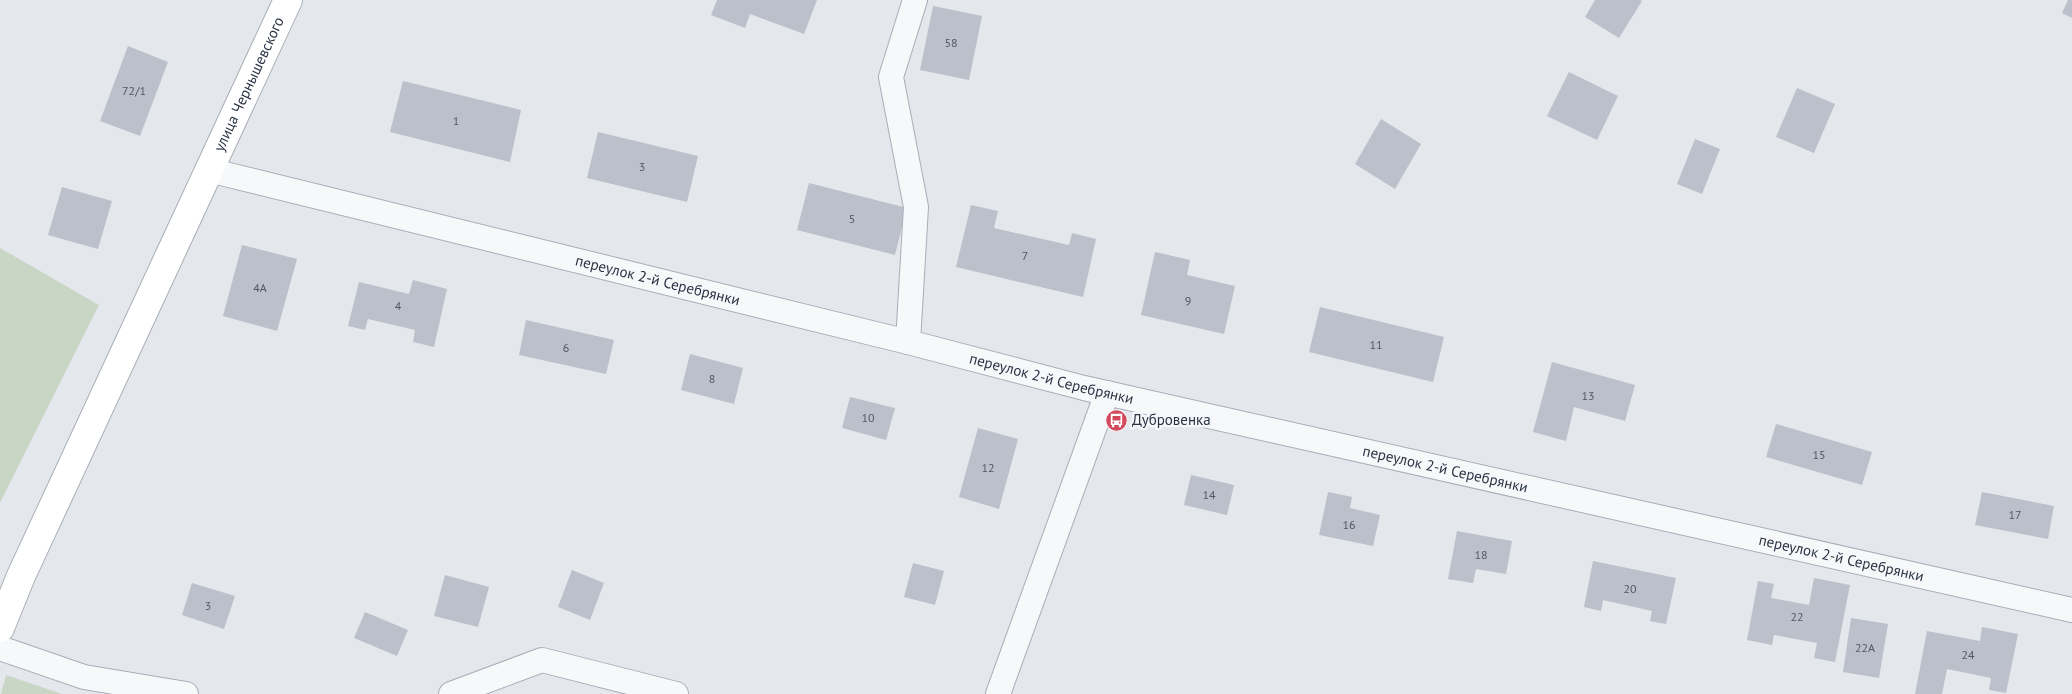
<svg xmlns="http://www.w3.org/2000/svg" width="2072" height="694" viewBox="0 0 2072 694" font-family="'PT Sans',sans-serif">
  <style>
    .green { fill: #c9d6c5 }
    .building { fill: #bbc0ca }
    .lines { fill: none; stroke-linecap: round; stroke-linejoin: round }
    .street-casing { stroke: #a9aeb7; stroke-width: 26 }
    .secondary-casing { stroke: #a9aeb7; stroke-width: 30 }
    .street { stroke: #f7f8fa; stroke-width: 24 }
    .secondary { stroke: #fff; stroke-width: 28 }
    .labels { text-anchor: middle; stroke-width: 5; stroke-linejoin: round; paint-order: stroke }
    .number-label { font-size: 12px; fill: #4f5766 }
    .street-label { font-size: 15px; fill: #2b3445; stroke: #f4f6f9 }
    .poi-label { font-size: 15px; fill: #2b3445; stroke: #f4f6f9; text-anchor: start }
  </style>
  <rect width="100%" height="100%" fill="#e4e7ec"/>
  <g class="green">
    <path d="M0,248L99,305L0,503Z"/>
    <path d="M6,675L62,694H1Z"/>
  </g>
  <g class="building">
    <path d="M717,0H817L804,34L750,14L745,28L711,15Z"/>
    <path d="M1595,0H1640L1642,1L1619,38L1585,17Z"/>
    <path d="M2068,0H2072V18L2062,13Z"/>
    <path d="M933,6L982,16L969,80L920,70Z"/>
    <path d="M128,46L168,62L140,136L100,121Z"/>
    <path d="M1569,72L1618,96L1597,140L1547,116Z"/>
    <path d="M403,81L521,110L510,162L390,132Z"/>
    <path d="M1797,88L1835,104L1814,153L1776,137Z"/>
    <path d="M1381,119L1421,144L1395,189L1355,164Z"/>
    <path d="M598,132L698,156L687,202L587,178Z"/>
    <path d="M1695,139L1720,149L1702,194L1677,184Z"/>
    <path d="M809,183L907,208L895,255L797,230Z"/>
    <path d="M62,187L112,201L98,249L48,235Z"/>
    <path d="M971,205L998,211L994,228L1069,245L1072,233L1096,239L1083,297L956,267Z"/>
    <path d="M242,245L297,259L277,331L223,316Z"/>
    <path d="M1155,252L1190,260L1187,275L1235,286L1224,334L1141,315Z"/>
    <path d="M413,280L447,289L434,347L413,342L415,330L368,319L365,330L348,326L359,282L409,294Z"/>
    <path d="M1320,307L1444,337L1433,382L1309,352Z"/>
    <path d="M526,320L614,340L606,374L519,355Z"/>
    <path d="M690,354L743,368L734,404L681,390Z"/>
    <path d="M1552,362L1635,385L1625,421L1574,407L1566,441L1533,432Z"/>
    <path d="M850,397L895,408L886,440L842,428Z"/>
    <path d="M1776,424L1872,452L1862,485L1766,457Z"/>
    <path d="M978,428L1018,439L999,509L959,497Z"/>
    <path d="M1191,475L1234,485L1227,515L1184,505Z"/>
    <path d="M1328,492L1352,497L1350,508L1380,515L1373,546L1319,535Z"/>
    <path d="M1982,492L2054,506L2048,539L1975,525Z"/>
    <path d="M1457,531L1512,541L1506,574L1476,569L1473,583L1448,579Z"/>
    <path d="M1593,561L1676,578L1666,624L1650,621L1652,611L1603,600L1601,611L1584,607Z"/>
    <path d="M913,563L944,571L935,605L904,597Z"/>
    <path d="M572,570L604,583L590,620L558,607Z"/>
    <path d="M445,575L489,587L478,627L434,616Z"/>
    <path d="M1814,578L1850,585L1835,662L1814,658L1817,643L1774,635L1772,645L1747,640L1758,581L1774,584L1771,598L1809,605Z"/>
    <path d="M192,583L235,596L224,629L182,615Z"/>
    <path d="M365,612L408,630L397,656L354,638Z"/>
    <path d="M1851,618L1888,624L1879,678L1843,672Z"/>
    <path d="M1982,627L2018,634L2006,693L1989,690L1991,678L1947,669L1942,694H1915L1927,631L1980,641Z"/>
  </g>
  <g class="lines">
    <defs>
      <g id="street">
        <path id="s1" d="M209,170L908,342L1084,388L2072,610"/>
        <path d="M908,342L916,207L891,77L915,0"/>
        <path d="M0,648L84,677L186,694"/>
        <path d="M451,694L542,660L676,694"/>
        <path d="M998,694L1107,393"/>
      </g>
      <g id="secondary">
        <path id="s2" d="M0,628L21,576L288,0"/>
      </g>
    </defs>
    <use href="#street" class="street-casing"/>
    <use href="#secondary" class="secondary-casing"/>
    <use href="#street" class="street"/>
    <use href="#secondary" class="secondary"/>
  </g>
  <defs>
    <symbol id="bus-disc" viewBox="-11 -11 22 22"><circle r="9.5" fill="#d1495b" stroke="#f4f6f9"/><path d="M-5-6H5V4H4V6H2V4H-2V6H-4V4H-5ZM-3.5-4V0h7V-4ZM-3.5 1.2v1.5H-2V1.2ZM2 1.2v1.5H3.5V1.2Z" fill="#fff"/></symbol>
  </defs>
  <g fill-rule="evenodd">
    <use href="#bus-disc" x="1104" y="408" width="25" height="25"/>
  </g>
  <g class="labels">
    <g class="number-label">
      <text x="951" y="47">58</text>
      <text x="134" y="95">72/1</text>
      <text x="456" y="125">1</text>
      <text x="642" y="171">3</text>
      <text x="852" y="223">5</text>
      <text x="1025" y="260">7</text>
      <text x="260" y="292">4А</text>
      <text x="1188" y="305">9</text>
      <text x="398" y="310">4</text>
      <text x="1376" y="349">11</text>
      <text x="566" y="352">6</text>
      <text x="712" y="383">8</text>
      <text x="1588" y="400">13</text>
      <text x="868" y="422">10</text>
      <text x="1819" y="459">15</text>
      <text x="988" y="472">12</text>
      <text x="1209" y="499">14</text>
      <text x="2015" y="519">17</text>
      <text x="1349" y="529">16</text>
      <text x="1481" y="559">18</text>
      <text x="1630" y="593">20</text>
      <text x="208" y="610">3</text>
      <text x="1797" y="621">22</text>
      <text x="1865" y="652">22А</text>
      <text x="1968" y="659">24</text>
    </g>
    <g class="street-label">
      <text dy="5" stroke="none"><textPath href="#s2" startOffset="598">улица Чернышевского</textPath></text>
      <text dy="5" stroke="none"><textPath href="#s1" startOffset="462">переулок 2-й Серебрянки</textPath></text>
      <text dy="5" stroke="none"><textPath href="#s1" startOffset="868">переулок 2-й Серебрянки</textPath></text>
      <text dy="5" stroke="none"><textPath href="#s1" startOffset="1272">переулок 2-й Серебрянки</textPath></text>
      <text dy="5" stroke="none"><textPath href="#s1" startOffset="1678">переулок 2-й Серебрянки</textPath></text>
    </g>
    <g class="poi-label">
      <text x="1132" y="425">Дубровенка</text>
    </g>
  </g>
</svg>
